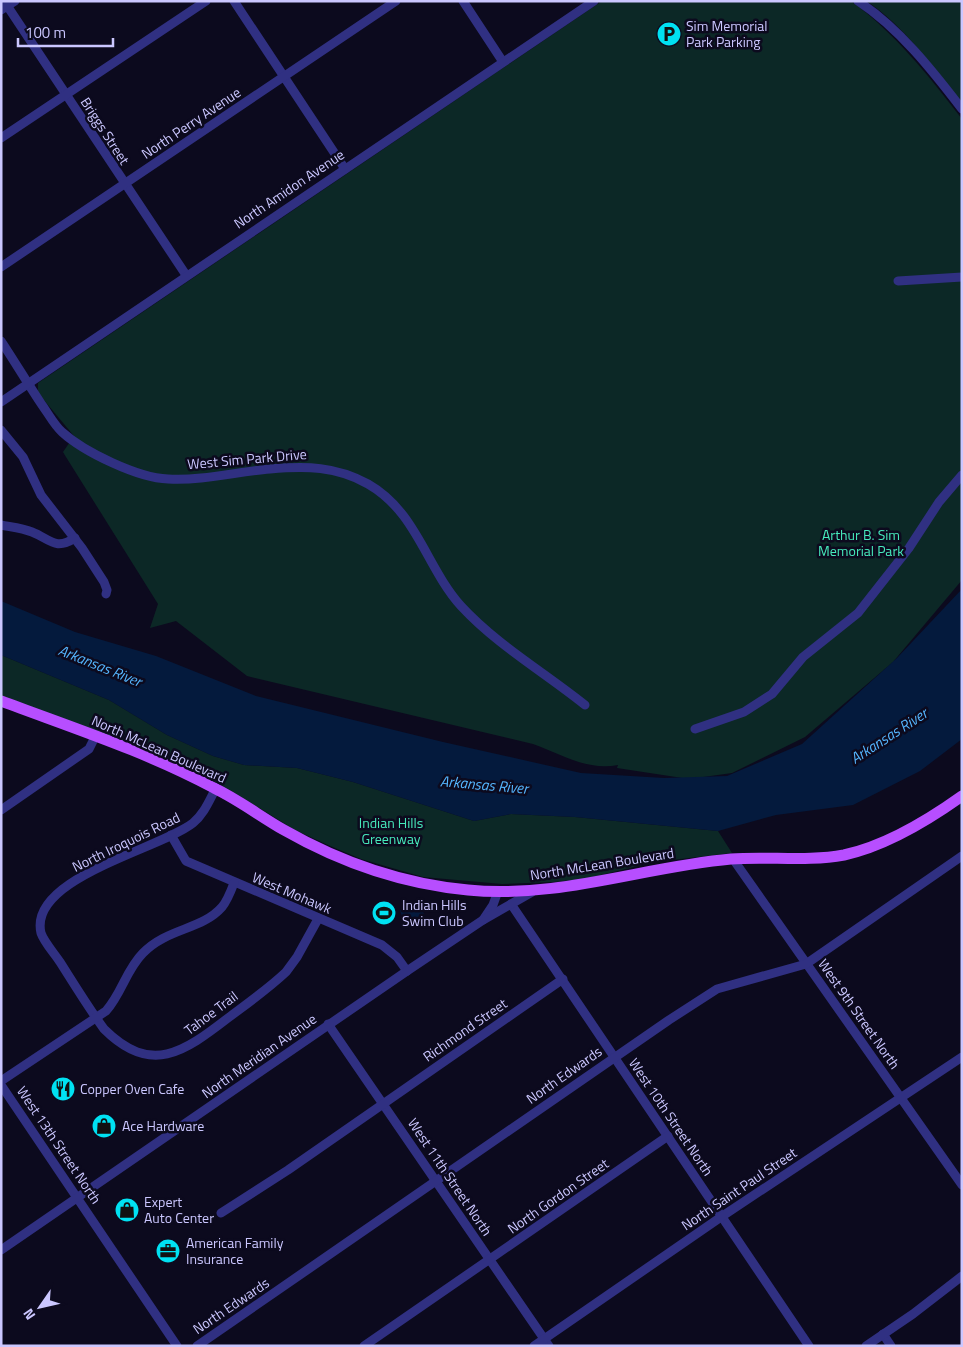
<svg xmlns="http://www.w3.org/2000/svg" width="963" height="1347" viewBox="0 0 963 1347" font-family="'Titillium Web',sans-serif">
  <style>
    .green { fill: #0c2826 }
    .water { fill: #041a3d }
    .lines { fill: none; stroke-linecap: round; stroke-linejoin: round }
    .minor { stroke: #303082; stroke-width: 9 }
    .major { stroke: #b74eff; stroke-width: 11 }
    .labels { text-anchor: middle; stroke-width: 5; stroke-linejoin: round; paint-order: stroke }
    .poi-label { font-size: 14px; fill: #cbc7ff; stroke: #0c0a1e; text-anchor: start }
    .street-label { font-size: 14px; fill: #cbc7ff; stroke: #0c0a1e }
    .park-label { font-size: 14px; fill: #47eabc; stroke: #0c0a1e }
    .water-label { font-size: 15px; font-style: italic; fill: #55b6ff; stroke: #0c0a1e }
  </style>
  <rect width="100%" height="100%" fill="#0c0a1e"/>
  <g class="green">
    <path d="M602,1H851C895,33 929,76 962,119V580L893,662L805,737L732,773L689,779L617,768L618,765C587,771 561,754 533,744L247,676L176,621L150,628L158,604L66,457L63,452L74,436L38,393V383Z"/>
    <path d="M866,1H962V102C934,69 903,24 866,1Z"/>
    <path d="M1,655L109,700L167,735L213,756L244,765L297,768L353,782L474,821L511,814L575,817L718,831L732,853L655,862L584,879L553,882L502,884L423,877L361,859L328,845L295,830L230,790L193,770L157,754L1,696Z"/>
  </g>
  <g class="water">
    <path d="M962,589V739L920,771L853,805L776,815L718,831L575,817L511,814L474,821L353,782L297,768L244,765L213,756L167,735L109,700L1,655V601L75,632L156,656L256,696L443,742L581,773L664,778L727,776L802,744L897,658Z"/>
    <path d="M422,909L425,917L413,924L412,927L405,928L400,910Z"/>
  </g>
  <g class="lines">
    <g class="minor">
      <path d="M4,1L186,275"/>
      <path d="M234,1L345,169"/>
      <path d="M463,1L503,62"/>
      <path d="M858,1C899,28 932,70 962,109"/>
      <path d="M1,10L15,1"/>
      <path d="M1,138L206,1"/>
      <path d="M1,267L396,1"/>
      <path d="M898,281L962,277"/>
      <path d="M1,341C15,362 28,384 42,405C48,413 54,425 62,432C84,452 138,478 168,479C202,481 236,472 270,469C306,466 336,466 368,484C417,512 426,567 461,606C497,645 544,672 585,705"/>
      <path d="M1,402L594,1"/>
      <path d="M1,430L23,457L41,495L82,548L104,582L107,590L106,594"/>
      <path d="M1,525C11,527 22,528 32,532C50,539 55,551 75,538"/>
      <path d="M695,729L744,712L772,694L803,657L858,613L909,548L939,502L962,475"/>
      <path d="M216,788C209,801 204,814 193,823C160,849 28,878 41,933C44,942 54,953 60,962C74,984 88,1007 104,1029C151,1076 184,1052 228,1018C248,1003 268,989 286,972L297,957L318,919"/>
      <path d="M1,810L89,749L95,737"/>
      <path d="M171,835L186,861L382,945L397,957L407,971"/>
      <path d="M733,859L962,1185"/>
      <path d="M511,904L809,1346"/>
      <path d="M483,920L493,905L498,891"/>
      <path d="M328,1024L549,1346"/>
      <path d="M1,1081L106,1011C122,993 126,970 143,953C167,928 202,930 222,907C227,901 231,891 234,883"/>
      <path d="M1,1085L177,1346"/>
      <path d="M221,1213L288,1170L563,979"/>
      <path d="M1,1250L407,971L483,920L532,892"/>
      <path d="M883,1334L891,1346"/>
      <path d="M197,1346L669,1020L717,989L806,964L962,856"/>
      <path d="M364,1346L668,1136"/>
      <path d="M534,1346L721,1217L962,1057"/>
      <path d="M866,1346L913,1314L962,1276"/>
    </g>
    <path class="major" d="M1,701C73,728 147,752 214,788C239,800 261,817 284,830C340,862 404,884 468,890C558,899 642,867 731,859C768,856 807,862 844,855C886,846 927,821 962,796"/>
  </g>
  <defs>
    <symbol id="parking-disc" viewBox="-11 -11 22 22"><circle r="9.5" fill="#00e1f2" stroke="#0c0a1e"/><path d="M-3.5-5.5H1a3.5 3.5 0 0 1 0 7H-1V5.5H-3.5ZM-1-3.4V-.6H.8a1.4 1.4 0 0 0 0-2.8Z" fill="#111"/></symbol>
    <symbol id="stadium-disc" viewBox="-11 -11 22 22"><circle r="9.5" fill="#00e1f2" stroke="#0c0a1e"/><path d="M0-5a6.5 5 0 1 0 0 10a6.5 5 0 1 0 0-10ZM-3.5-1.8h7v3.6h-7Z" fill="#111"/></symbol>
    <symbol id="restaurant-disc" viewBox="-11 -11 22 22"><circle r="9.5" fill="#00e1f2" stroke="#0c0a1e"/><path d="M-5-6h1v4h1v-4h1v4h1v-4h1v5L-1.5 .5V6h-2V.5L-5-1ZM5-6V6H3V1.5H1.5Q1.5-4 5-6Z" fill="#111"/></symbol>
    <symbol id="shop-disc" viewBox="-11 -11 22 22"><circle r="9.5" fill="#00e1f2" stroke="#0c0a1e"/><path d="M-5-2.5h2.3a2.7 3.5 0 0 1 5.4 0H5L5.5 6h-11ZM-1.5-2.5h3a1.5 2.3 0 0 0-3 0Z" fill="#111"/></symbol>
    <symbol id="office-disc" viewBox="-11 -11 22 22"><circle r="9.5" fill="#00e1f2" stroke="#0c0a1e"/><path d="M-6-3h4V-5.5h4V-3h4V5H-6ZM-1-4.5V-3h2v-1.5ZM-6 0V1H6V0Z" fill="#111"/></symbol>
  </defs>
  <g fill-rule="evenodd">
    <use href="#parking-disc" x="655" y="20" width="28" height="28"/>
    <use href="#stadium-disc" x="370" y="899" width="28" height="28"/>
    <use href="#restaurant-disc" x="49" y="1075" width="28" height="28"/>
    <use href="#shop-disc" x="90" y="1112" width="28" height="28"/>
    <use href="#shop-disc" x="113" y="1196" width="28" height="28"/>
    <use href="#office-disc" x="154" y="1237" width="28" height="28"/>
  </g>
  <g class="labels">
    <g class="poi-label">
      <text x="686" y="31">Sim Memorial<tspan x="686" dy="16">Park Parking</tspan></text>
      <text x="402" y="910">Indian Hills<tspan x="402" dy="16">Swim Club</tspan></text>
      <text x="80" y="1094">Copper Oven Cafe</text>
      <text x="122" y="1131">Ace Hardware</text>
      <text x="144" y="1207">Expert<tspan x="144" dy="16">Auto Center</tspan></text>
      <text x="186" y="1248">American Family<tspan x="186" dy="16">Insurance</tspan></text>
    </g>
    <g class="street-label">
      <text transform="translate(191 123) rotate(-34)" y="5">North Perry Avenue</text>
      <text transform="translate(105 131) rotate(57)" y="5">Briggs Street</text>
      <text transform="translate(289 189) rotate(-34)" y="5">North Amidon Avenue</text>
      <text transform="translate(247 459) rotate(-5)" y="5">West Sim Park Drive</text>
      <text transform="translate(159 749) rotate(24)" y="5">North McLean Boulevard</text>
      <text transform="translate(126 842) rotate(-26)" y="5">North Iroquois Road</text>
      <text transform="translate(602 864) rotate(-9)" y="5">North McLean Boulevard</text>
      <text transform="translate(292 893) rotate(23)" y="5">West Mohawk</text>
      <text transform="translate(211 1013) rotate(-37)" y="5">Tahoe Trail</text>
      <text transform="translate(859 1014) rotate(55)" y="5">West 9th Street North</text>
      <text transform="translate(465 1030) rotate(-35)" y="5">Richmond Street</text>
      <text transform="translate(259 1056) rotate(-35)" y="5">North Meridian Avenue</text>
      <text transform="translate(564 1075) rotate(-35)" y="5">North Edwards</text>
      <text transform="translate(671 1117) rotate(56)" y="5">West 10th Street North</text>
      <text transform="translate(59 1145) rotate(56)" y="5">West 13th Street North</text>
      <text transform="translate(450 1177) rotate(56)" y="5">West 11th Street North</text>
      <text transform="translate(739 1189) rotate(-34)" y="5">North Saint Paul Street</text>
      <text transform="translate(558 1196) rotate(-35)" y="5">North Gordon Street</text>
      <text transform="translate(231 1306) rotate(-34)" y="5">North Edwards</text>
    </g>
    <g class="park-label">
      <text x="861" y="540">Arthur B. Sim<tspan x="861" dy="16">Memorial Park</tspan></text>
      <text x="391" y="828">Indian Hills<tspan x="391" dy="16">Greenway</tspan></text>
    </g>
    <g class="water-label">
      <text transform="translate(100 666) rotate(22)" y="5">Arkansas River</text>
      <text transform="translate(889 736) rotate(-33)" y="5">Arkansas River</text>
      <text transform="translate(484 785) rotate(5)" y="5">Arkansas River</text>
    </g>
  </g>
  <rect width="963" height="1347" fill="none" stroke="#cbc7ff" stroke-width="5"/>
  <g transform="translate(40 1307) rotate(236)" stroke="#0c0a1e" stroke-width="4" paint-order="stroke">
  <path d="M0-4L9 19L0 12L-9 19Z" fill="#cbc7ff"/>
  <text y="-8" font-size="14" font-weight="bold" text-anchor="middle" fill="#cbc7ff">N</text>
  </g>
  <path d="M18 38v8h95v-8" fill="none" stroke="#cbc7ff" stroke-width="2.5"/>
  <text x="25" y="38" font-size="15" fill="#cbc7ff" stroke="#0c0a1e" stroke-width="4" paint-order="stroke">100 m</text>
</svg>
